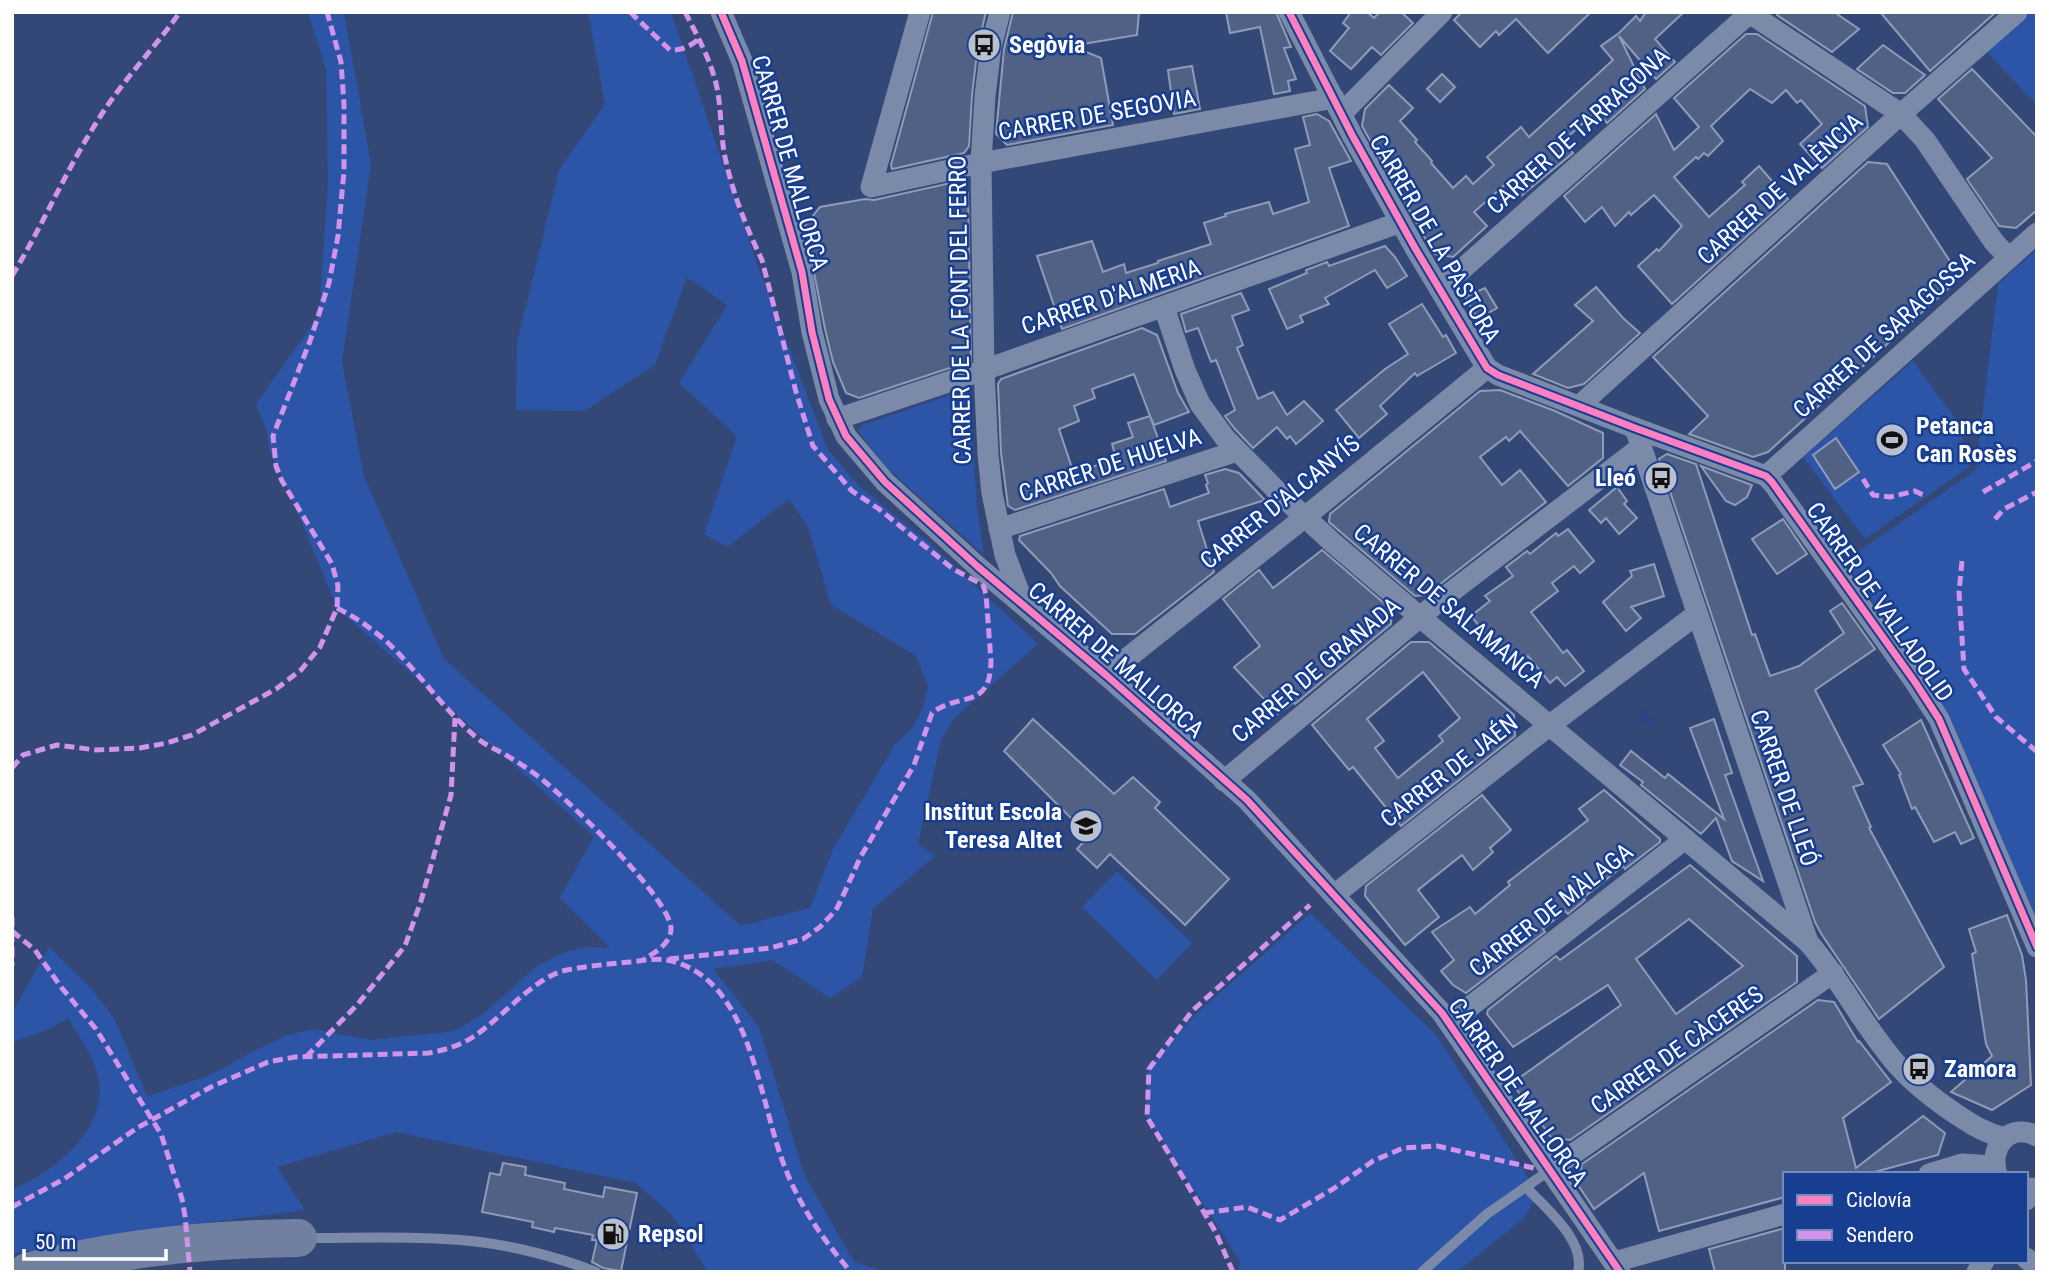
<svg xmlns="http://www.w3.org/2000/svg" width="2049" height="1284" viewBox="0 0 2049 1284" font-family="'Roboto Condensed',sans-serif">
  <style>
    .green { fill: #2c55a7 }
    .water { fill: #2b4683 }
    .building { fill: #506185; stroke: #909cb7; stroke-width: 2; fill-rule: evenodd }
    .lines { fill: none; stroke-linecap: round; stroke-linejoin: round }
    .lane { stroke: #7b8aa9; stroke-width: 10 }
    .street { stroke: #7b8aa9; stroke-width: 21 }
    .highway { stroke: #7180a1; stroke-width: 38 }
    .quiet { stroke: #d193ec; stroke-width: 5; stroke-dasharray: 10 5; stroke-linecap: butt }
    .cycleway-casing { stroke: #183e91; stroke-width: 11 }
    .cycleway { stroke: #ff80c0; stroke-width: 7 }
    .labels { text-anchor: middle; stroke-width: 5; stroke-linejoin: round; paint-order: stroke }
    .poi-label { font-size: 24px; font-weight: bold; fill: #fff; stroke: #183e91; text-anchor: start }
    .street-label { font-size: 24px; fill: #fff; stroke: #183e91 }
  </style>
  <rect width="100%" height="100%" fill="#334876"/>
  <g class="green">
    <path d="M308,12H344L371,164L342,362L364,476L444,659L741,926L810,908L833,849L894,746L913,727L923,708L928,686L915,655L831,605L808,527L789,499L727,547L704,534L737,436L679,383L727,305L687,277L655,365L584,411L516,410L517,343L559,170L605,104L588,12H671L759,269L828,450L859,486L929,543L1038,644L954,718L941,740L918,844L935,856L873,909L862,977L830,998L772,960L713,969L759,1027L804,1174L854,1262L886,1272H708L672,1215L636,1183L396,1132L277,1167L305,1210L150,1230L12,1254V1190C54,1172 110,1129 98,1076C94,1058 78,1034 68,1018L45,1031L12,1042V1013L49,947L91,988L115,1020L147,1096L206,1077L252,1052L288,1035L314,1029L370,1040L455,1031L483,1014L536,967L563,953L586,947L610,948L560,898L594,836L337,608L290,494L270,452L266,429L256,404L319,315L328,183L326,70Z"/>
    <path d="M2030,12H2037V105L1986,51Z"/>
    <path d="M2037,249V923L1919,671L1845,561L1976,470L1998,284Z"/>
    <path d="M1913,361L1959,424L1969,467L1865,539L1803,457Z"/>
    <path d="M964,390L970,398L977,508L984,555L884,465L858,431L863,425Z"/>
    <path d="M1117,871L1192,943L1157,980L1082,907Z"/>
    <path d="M1310,913L1437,1036L1538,1193L1525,1217L1457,1272H1238L1240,1261L1145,1114L1149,1063L1158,1057L1197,1013Z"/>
  </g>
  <path class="water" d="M1642,706L1655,724L1648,730L1635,711Z"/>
  <g class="building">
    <path d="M933,12H986L978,45L972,95L969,146L964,153L892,169L891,165Z"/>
    <path d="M1013,12H1139L1137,35L1071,46L1101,58L1113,125L1007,145L996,134L1004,49Z"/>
    <path d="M1226,12H1276L1291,47L1284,48L1296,79L1288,81L1290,91L1274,94L1260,27L1230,33Z"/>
    <path d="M1351,12H1367L1374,18L1380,12H1401L1413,23L1381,55L1372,47L1351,69L1330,51L1349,28L1343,23Z"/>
    <path d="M1462,12H1591L1548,53L1516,19L1499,35L1496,31L1480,47L1454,20Z"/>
    <path d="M1646,12H1684L1655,39L1675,62L1656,79L1619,36L1645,89L1607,123L1597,111L1563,141L1573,153L1521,196L1508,182L1474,212L1487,226L1453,257L1434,254L1362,126L1365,109L1389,85L1413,108L1400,121L1417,140L1415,142L1432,161L1431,163L1453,188L1466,176L1473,184L1494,165L1487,157L1521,127L1529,137L1613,60L1601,46L1619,33L1636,16L1640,21Z"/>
    <path d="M1777,12H1834L1859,29L1832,52L1777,15Z"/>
    <path d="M1880,12H1996L1930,71Z"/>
    <path d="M1746,34H1757L1865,106L1868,127L1822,168L1800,144L1822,124L1801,100L1797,103L1786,90L1772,103L1750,89L1711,126L1723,141L1708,156L1704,153L1698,159L1696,157L1674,177L1709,217L1745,185L1742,182L1759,166L1788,199L1672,304L1638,266L1657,249L1659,251L1682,226L1654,195L1631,215L1629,212L1615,226L1602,207L1585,222L1564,196L1656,114L1674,150L1699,127L1674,98Z"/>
    <path d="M1883,45L1925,75L1905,93H1893L1857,69Z"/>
    <path d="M1192,66L1200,109L1174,114L1168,70Z"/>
    <path d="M1972,69L2037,137V210L2016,228L1999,226L1967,179L1992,158L1938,99Z"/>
    <path d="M1442,74L1455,87L1440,102L1427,89Z"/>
    <path d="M1317,114L1329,121L1351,161L1329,168L1349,226L1062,329L1037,256L1092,241L1103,272L1124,264L1126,273L1158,263V261L1211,244L1204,223L1226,216L1225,214L1269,202L1273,214L1309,202L1295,149L1310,145L1303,117Z"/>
    <path d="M1868,162L1887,164L1953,266L1950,287L1768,452L1753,457L1689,434L1708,416L1653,357Z"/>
    <path d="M955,182L968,193L971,361L859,398L846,393L833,362L825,329L805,226L820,207L865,199L874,200Z"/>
    <path d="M1385,246L1395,257L1407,276L1387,288L1375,270L1325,298L1329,304L1300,316L1303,322L1287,329L1269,289L1307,273L1306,270L1327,262L1329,266Z"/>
    <path d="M1596,287L1623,318L1640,333L1584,384L1568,388L1533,374L1593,321L1575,305Z"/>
    <path d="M1485,288L1497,308L1478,319L1465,297Z"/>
    <path d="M1241,293L1249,310L1232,316L1243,345L1237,348L1258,399L1273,392L1287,415L1304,401L1323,421L1296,444L1290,436L1287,439L1277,427L1253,448L1235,429L1225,416L1235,410L1216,360L1211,362L1198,328L1186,332L1181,314Z"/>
    <path d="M1422,304L1443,337L1446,335L1456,353L1417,376L1415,373L1380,406L1387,414L1359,438L1336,410L1385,369L1408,354L1389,324Z"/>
    <path d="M1142,328L1157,335L1178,393L1189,412L1154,425L1150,416L1166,461L1015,510L1008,506L1001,453L998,384L1001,379ZM1134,374L1150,416L1128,423L1133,437L1112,444L1116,458L1087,469L1085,463L1072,468L1059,429L1079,421L1074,406L1095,398L1092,389Z"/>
    <path d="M1500,390L1555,411L1603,433V458L1568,486L1520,431L1509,441L1506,437L1480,457L1502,485L1520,470L1546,502L1426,595L1415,596L1329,522L1330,514L1480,391Z"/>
    <path d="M1836,438L1859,472L1835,489L1813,455Z"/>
    <path d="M1667,454L1696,464L1752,635L1755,634L1770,676L1799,666L1844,633L1830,611L1842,603L1875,649L1815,690L1863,784L1853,787L1871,827L1869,828L1944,967L1879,1019L1822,935L1815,922L1659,459Z"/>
    <path d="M1701,466L1752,485L1747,497L1735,505L1726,501Z"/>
    <path d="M1225,469L1239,473L1265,500L1198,521L1214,572L1135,634H1112L1060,586L1051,573L1019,540L1020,536L1164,489L1170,507L1209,493L1206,485L1208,483L1205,475Z"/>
    <path d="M1617,487L1627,501L1624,504L1637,518L1619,534L1606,518L1601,523L1589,510Z"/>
    <path d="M1783,519L1807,554L1777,574L1752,539Z"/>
    <path d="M1568,529L1594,561L1580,573L1574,566L1552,583L1558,591L1531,612L1563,653L1567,650L1584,671L1565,686L1557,677L1550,683L1528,656L1513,668L1471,616L1490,601L1485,596L1513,576L1506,567L1527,551L1530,554L1556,533L1558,536Z"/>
    <path d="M1322,550L1392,610L1391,624L1295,704L1294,702L1278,714L1234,667L1260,646L1223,599L1259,570L1273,588Z"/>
    <path d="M1654,564L1664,596L1631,607L1641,618L1626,631L1603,602L1632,576L1630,571Z"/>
    <path d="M1411,642H1429L1514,715L1515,736L1401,826L1353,767L1349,770L1312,725ZM1423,672L1460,718L1439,736L1443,741L1398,778L1375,748L1384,741L1367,719Z"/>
    <path d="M1033,719L1114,794L1133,777L1160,802L1155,808L1229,879L1185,925L1110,854L1097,868L1077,849L1089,836L1004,751Z"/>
    <path d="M1714,719L1732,773L1725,775L1763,881L1732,861L1716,818L1701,834L1641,785L1643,782L1620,765L1631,751L1665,778L1668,774L1724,819L1690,728Z"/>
    <path d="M1921,720L1974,838L1961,844L1955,832L1934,842L1915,807L1912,809L1899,775L1901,774L1883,745Z"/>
    <path d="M1604,790L1660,839V842L1625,869L1623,866L1583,898L1585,900L1568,914L1565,911L1543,929L1545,932L1466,993L1453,985L1441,971L1454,960L1432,932L1470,907L1475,914L1510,885L1508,882L1588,820L1579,809Z"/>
    <path d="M1482,795L1511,830L1490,848L1493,852L1473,870L1462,855L1418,890L1439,917L1405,945L1365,896L1366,886Z"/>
    <path d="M1690,865L1797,956V982L1570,1140L1551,1137L1512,1083L1621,1005L1608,985L1513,1047L1487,1014L1488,1010L1556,956L1560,960ZM1689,919L1743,966L1676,1014L1636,959Z"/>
    <path d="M2007,915L2022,955L2026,980L2031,1085L1992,1110L1951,1092L1992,1056L1986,1044L1972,954L1976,952L1969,929Z"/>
    <path d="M1818,1000L1834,1002L1858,1042L1859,1041L1891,1082L1843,1118L1856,1168L1923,1116L1945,1133L1938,1155L1867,1174H1785V1197L1659,1231L1644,1173L1594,1209L1578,1185L1582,1164Z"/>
    <path d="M503,1163L526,1167L525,1175L565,1183L564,1189L603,1197L605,1187L637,1193L621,1271L603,1268L592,1262L597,1240H592L593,1235L555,1228L554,1232L532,1227L533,1222L482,1212L490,1173L500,1175Z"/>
    <path d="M1785,1228V1272H1715L1709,1249Z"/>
  </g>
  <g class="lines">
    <g class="lane">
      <path d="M1526,1187C1545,1208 1586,1240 1578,1272"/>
      <path d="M306,1238C352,1238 399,1236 445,1239C495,1241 550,1254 596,1272"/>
      <path d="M1422,1272L1487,1214L1550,1170"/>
    </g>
    <g class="street">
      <path d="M721,12L742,61L802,272L812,332L829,399L846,436L885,482L977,566L1106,675L1247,800L1442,1013L1620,1272"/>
      <path d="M920,12L871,187L981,163L1334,98"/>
      <path d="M1000,12L991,47L985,96L981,163L984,370L988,454L992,493L1005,555L1023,602"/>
      <path d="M1289,12L1352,135L1415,248L1487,368L1498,375L1635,428L1766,476L1772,482L1915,682L1939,719L2037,947"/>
      <path d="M1748,12L1901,114L1925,140L1994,242L2009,258"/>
      <path d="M1342,113L1442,12"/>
      <path d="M1440,289L1751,12"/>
      <path d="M1164,307L1185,370L1200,404L1225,438L1281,495L1332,542L1420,617L1808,942"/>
      <path d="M1579,406L1901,114L2017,12"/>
      <path d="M837,419L984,370L1401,222"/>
      <path d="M1635,428L1808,942C1838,976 1858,1016 1886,1051C1904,1076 1928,1095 1953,1112C1971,1124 1984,1133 2005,1138"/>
      <path d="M1766,476L2037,233"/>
      <path d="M999,529L1237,451"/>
      <path d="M1106,675L1305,517L1487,368"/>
      <path d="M1224,781L1438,602L1641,447"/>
      <path d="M1334,895L1550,725L1697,614"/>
      <path d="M1449,1023L1685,839"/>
      <path d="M1550,1170L1833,973"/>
      <path d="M1929,1174L1962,1164L1994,1166"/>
      <path d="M1997,1174C1988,1147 2009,1122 2037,1136"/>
      <path d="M2026,1200L2031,1188"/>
      <path d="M2026,1258L2037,1267"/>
      <path d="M1614,1262L1785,1214"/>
      <path d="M1977,1272L1984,1261"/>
    </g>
    <path class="highway" d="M27,1272C116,1248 206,1239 298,1238"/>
    <g class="quiet">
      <path d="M630,12L670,50C682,51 690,46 699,39"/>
      <path d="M685,12C698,37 713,64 718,93C721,112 721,133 724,152C731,189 746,227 762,260L796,392L813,446L852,491L879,509L953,569L983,585"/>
      <path d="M12,276C43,225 66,170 98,120C122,81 154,49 180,12"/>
      <path d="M1863,479L1873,495L1890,497L1915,491L1927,497"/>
      <path d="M1983,492L2037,461"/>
      <path d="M1995,519L2004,509L2037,492"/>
      <path d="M1962,561L1959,592L1964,669L1996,717L2036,751"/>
      <path d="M337,608C355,617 371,628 386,641C418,671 443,709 477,738C485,745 495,749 504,754C518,762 532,771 544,781C570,802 671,899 671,929C671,943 655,953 644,959"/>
      <path d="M12,768L23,755L57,745L96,750L140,748L167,743L192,735L276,689L301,670L320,647L337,608L338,586L332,564L282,481L276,466L273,436L310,341L329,283L338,236L344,171V104L341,62L327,12"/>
      <path d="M12,917V966"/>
      <path d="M12,931L35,950L61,987L96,1029L161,1134L182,1199L185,1216L190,1272"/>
      <path d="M669,959L770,948L803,939L820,927L836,910L842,898L860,858L914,765L932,713C960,691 990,711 991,661L986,594L981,579"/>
      <path d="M306,1057L357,1005L405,946L421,901L451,795L455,718"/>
      <path d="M12,1207L64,1179L137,1128L211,1087L268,1062L295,1057L429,1053C445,1050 459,1046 473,1037C501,1019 535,976 567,970C588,966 609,964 630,962C641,961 656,958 667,960C753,977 758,1103 786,1170C801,1208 824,1241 851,1272"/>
      <path d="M1204,1213L1247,1207L1280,1220L1333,1189L1373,1161L1403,1148L1437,1146L1538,1169"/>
      <path d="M1233,1272L1215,1231L1147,1117L1149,1069L1192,1011L1310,905"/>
    </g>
    <defs>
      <g id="cycleway">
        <path d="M721,12L742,61L802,272L812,332L829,399L846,436L885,482L977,566L1106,675L1247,800L1442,1013L1620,1272"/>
        <path d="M1289,12L1352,135L1415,248L1487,368L1498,375L1635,428L1766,476L1772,482L1915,682L1939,719L2037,947"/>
      </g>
    </defs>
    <use href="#cycleway" class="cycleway-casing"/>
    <use href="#cycleway" class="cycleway"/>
  </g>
  <defs>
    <symbol id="bus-disc" viewBox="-11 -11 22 22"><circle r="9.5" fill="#b8bfcf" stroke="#183e91"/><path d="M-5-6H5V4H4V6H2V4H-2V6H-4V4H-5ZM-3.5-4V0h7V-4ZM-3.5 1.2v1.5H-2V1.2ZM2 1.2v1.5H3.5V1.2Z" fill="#111"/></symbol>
    <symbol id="stadium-disc" viewBox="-11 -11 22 22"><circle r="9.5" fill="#b8bfcf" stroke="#183e91"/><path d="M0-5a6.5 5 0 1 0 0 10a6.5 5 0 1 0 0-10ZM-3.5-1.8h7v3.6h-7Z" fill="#111"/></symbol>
    <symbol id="school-disc" viewBox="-11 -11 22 22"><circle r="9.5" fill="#b8bfcf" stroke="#183e91"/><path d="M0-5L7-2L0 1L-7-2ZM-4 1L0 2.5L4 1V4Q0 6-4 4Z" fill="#111"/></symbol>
    <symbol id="fuel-disc" viewBox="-11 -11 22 22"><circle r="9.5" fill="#b8bfcf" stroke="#183e91"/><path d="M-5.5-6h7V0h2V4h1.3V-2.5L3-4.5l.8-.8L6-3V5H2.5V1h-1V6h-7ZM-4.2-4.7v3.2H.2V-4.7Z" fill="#111"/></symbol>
  </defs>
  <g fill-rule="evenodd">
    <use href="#bus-disc" x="965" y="26" width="38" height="38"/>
    <use href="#stadium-disc" x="1873" y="421" width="38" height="38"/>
    <use href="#bus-disc" x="1642" y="459" width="38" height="38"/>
    <use href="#school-disc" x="1067" y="807" width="38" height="38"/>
    <use href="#bus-disc" x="1900" y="1050" width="38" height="38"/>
    <use href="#fuel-disc" x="594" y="1215" width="38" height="38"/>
  </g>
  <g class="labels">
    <g class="poi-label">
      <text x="1009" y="53">Segòvia</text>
      <text x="1916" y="434">Petanca<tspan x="1916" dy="28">Can Rosès</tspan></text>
      <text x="1636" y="486" text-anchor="end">Lleó</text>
      <text x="1062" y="820" text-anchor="end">Institut Escola<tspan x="1062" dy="28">Teresa Altet</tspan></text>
      <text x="1944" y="1077">Zamora</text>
      <text x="638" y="1242">Repsol</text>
    </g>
    <g class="street-label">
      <text transform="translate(1097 115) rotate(-10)" y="8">CARRER DE SEGOVIA</text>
      <text transform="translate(1578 131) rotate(-42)" y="8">CARRER DE TARRAGONA</text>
      <text transform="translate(790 163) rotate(74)" y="8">CARRER DE MALLORCA</text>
      <text transform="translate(1780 189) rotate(-42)" y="8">CARRER DE VALÈNCIA</text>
      <text transform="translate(1435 239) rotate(60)" y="8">CARRER DE LA PASTORA</text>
      <text transform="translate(1111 297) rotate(-19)" y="8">CARRER D'ALMERIA</text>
      <text transform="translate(960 310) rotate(-91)" y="8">CARRER DE LA FONT DEL FERRO</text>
      <text transform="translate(1884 335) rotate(-42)" y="8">CARRER DE SARAGOSSA</text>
      <text transform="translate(1110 465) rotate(-18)" y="8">CARRER DE HUELVA</text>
      <text transform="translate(1280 502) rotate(-39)" y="8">CARRER D'ALCANYÍS</text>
      <text transform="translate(1880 602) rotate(55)" y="8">CARRER DE VALLADOLID</text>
      <text transform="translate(1449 606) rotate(40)" y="8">CARRER DE SALAMANCA</text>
      <text transform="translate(1116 660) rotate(41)" y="8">CARRER DE MALLORCA</text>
      <text transform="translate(1316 670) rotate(-40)" y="8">CARRER DE GRANADA</text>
      <text transform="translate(1449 771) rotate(-38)" y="8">CARRER DE JAÉN</text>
      <text transform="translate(1784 788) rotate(71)" y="8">CARRER DE LLEÓ</text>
      <text transform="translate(1551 910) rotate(-38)" y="8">CARRER DE MÀLAGA</text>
      <text transform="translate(1677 1050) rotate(-35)" y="8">CARRER DE CÀCERES</text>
      <text transform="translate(1518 1092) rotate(55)" y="8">CARRER DE MALLORCA</text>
    </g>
  </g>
  <rect width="2049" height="1284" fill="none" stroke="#ffffff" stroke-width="28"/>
  <rect x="1783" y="1172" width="245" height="91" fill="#183e91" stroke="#748bbd" stroke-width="2"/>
  <rect x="1797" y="1195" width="35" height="10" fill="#ff80c0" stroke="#748bbd" stroke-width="2"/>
  <text x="1846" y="1207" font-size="21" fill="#ffffff">Ciclovía</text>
  <rect x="1797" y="1230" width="35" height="10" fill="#d193ec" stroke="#748bbd" stroke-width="2"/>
  <text x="1846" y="1242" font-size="21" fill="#ffffff">Sendero</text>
  <path d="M24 1249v10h142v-10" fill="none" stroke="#ffffff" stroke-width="3.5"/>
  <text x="35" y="1249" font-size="21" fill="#ffffff" stroke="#183e91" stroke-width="5" paint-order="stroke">50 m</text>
</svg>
